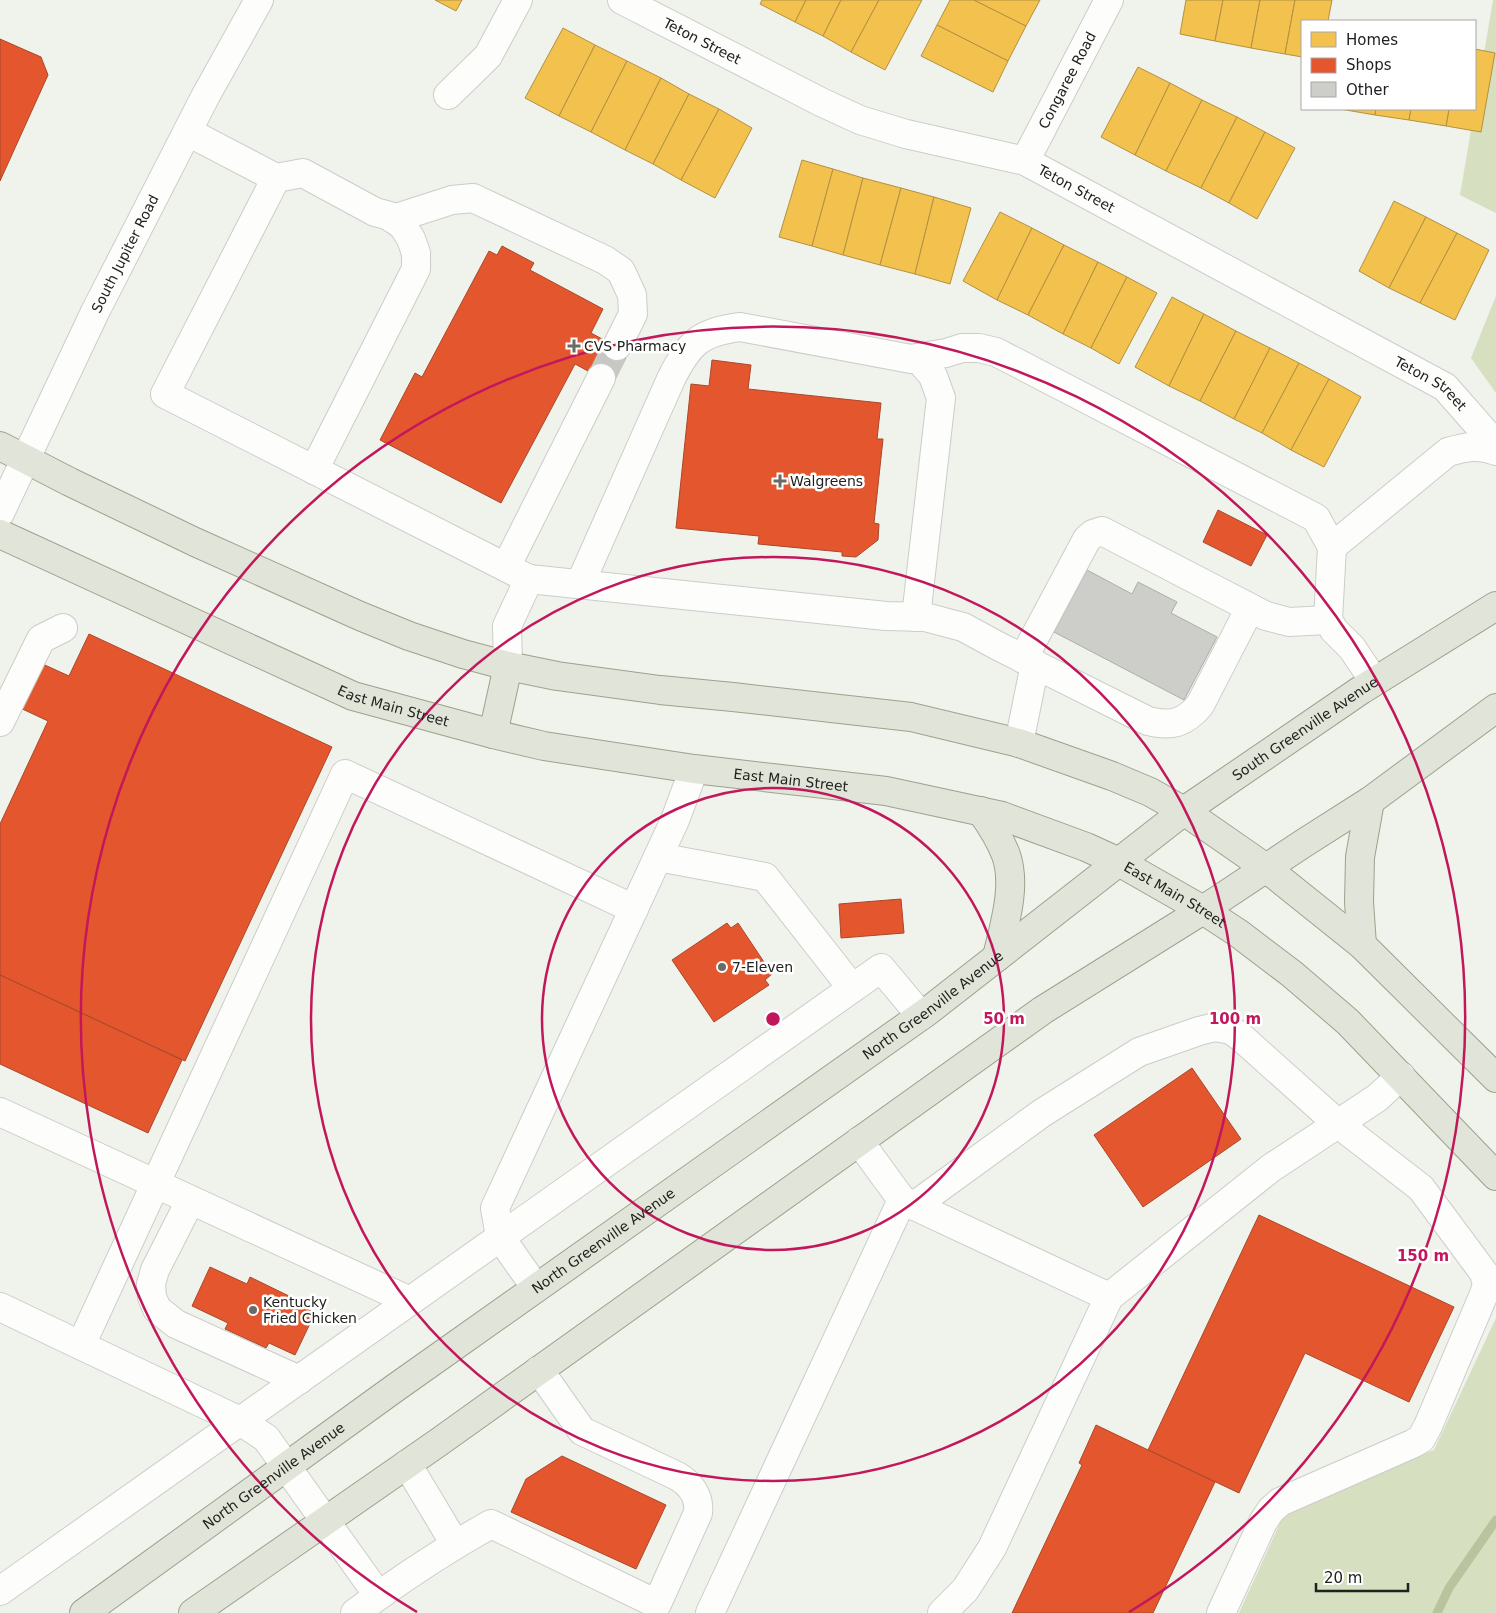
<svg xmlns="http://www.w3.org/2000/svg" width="1496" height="1613" viewBox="0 0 1496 1613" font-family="'DejaVu Sans',sans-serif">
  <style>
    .green { fill: #d6dfc0 }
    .homes { fill: #f2c14e; stroke: #b39140 }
    .shops { fill: #e4572e; stroke: #aa4729 }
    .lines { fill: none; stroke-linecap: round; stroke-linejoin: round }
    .stream { stroke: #b9c49e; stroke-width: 9 }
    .building { fill: #cdceca; stroke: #adaea9 }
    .minor-tunnel { stroke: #c7c8c3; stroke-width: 28; stroke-dasharray: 28 14; stroke-linecap: butt }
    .minor-casing { stroke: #cccdc9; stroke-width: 30 }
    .major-casing { stroke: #9da28c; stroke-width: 30 }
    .minor { stroke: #fdfdfc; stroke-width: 28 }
    .major { stroke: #e1e4d8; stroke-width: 28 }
    .ring { fill: none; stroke: #c2185b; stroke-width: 2.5 }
    .poi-dot { fill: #696b66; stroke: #fff; stroke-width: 2 }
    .labels { text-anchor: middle; stroke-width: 5; stroke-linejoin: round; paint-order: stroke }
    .street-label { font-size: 14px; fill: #21221e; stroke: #fff }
    .poi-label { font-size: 14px; fill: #21221e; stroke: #fff; text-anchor: start }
    .centre { fill: #c2185b; stroke: #fff; stroke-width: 2.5 }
    .ring-label { font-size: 15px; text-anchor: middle; font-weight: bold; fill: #c2185b; stroke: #fff; stroke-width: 5; stroke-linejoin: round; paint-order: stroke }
  </style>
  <rect width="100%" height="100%" fill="#f0f2ec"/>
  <g class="green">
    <path d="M1493,0H1496V213L1460,195Z"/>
    <path d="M1496,296V393L1471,358Z"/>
    <path d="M1496,1318V1613H1239L1286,1510L1434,1450Z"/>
  </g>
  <g class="homes">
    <path d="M435,0H462L456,11Z"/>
    <path d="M762,0H806L795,22L760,4Z"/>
    <path d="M806,0H841L823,36L795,22Z"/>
    <path d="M841,0H879L851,52L823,36Z"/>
    <path d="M879,0H922L885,70L851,52Z"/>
    <path d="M950,0H974L1026,26L1008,61L937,25Z"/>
    <path d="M974,0H1040L1026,26Z"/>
    <path d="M1186,0H1223L1215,41L1180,34Z"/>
    <path d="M1223,0H1260L1251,48L1215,41Z"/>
    <path d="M1260,0H1295L1285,54L1251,48Z"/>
    <path d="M1295,0H1332L1328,21H1302V57L1285,54Z"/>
    <path d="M937,25L1008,61L993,92L921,56Z"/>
    <path d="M563,28L595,45L559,116L525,98Z"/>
    <path d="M595,45L627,61L591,132L559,116Z"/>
    <path d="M1475,49L1495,53L1481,132L1446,126L1449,109H1475Z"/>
    <path d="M627,61L661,78L625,150L591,132Z"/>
    <path d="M1138,67L1170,83L1135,155L1101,137Z"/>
    <path d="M661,78L689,94L653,164L625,150Z"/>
    <path d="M1170,83L1202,100L1166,171L1135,155Z"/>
    <path d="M689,94L719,109L681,180L653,164Z"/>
    <path d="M1202,100L1237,117L1201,188L1166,171Z"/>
    <path d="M719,109L752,128L715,198L681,180Z"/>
    <path d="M1340,109H1376L1375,115Z"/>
    <path d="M1376,109H1411L1409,120L1375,115Z"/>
    <path d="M1411,109H1449L1446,126L1409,120Z"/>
    <path d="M1237,117L1265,132L1229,203L1201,188Z"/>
    <path d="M1265,132L1295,148L1257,219L1229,203Z"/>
    <path d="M802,160L833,169L812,246L779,237Z"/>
    <path d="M833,169L863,178L843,255L812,246Z"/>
    <path d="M863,178L901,188L880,265L843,255Z"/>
    <path d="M901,188L934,197L915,274L880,265Z"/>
    <path d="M934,197L971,208L950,284L915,274Z"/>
    <path d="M1394,201L1426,217L1389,288L1359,271Z"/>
    <path d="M1000,212L1032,228L997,300L963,281Z"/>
    <path d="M1426,217L1457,233L1420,303L1389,288Z"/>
    <path d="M1032,228L1064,245L1028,315L997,300Z"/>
    <path d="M1457,233L1489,250L1455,320L1420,303Z"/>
    <path d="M1064,245L1098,262L1063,334L1028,315Z"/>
    <path d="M1098,262L1127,277L1091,348L1063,334Z"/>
    <path d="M1127,277L1157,293L1119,364L1091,348Z"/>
    <path d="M1172,297L1204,314L1169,386L1135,367Z"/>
    <path d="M1204,314L1236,331L1200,401L1169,386Z"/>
    <path d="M1236,331L1270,348L1234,419L1200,401Z"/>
    <path d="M1270,348L1299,363L1262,433L1234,419Z"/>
    <path d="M1299,363L1329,379L1291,450L1262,433Z"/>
    <path d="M1329,379L1361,397L1324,467L1291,450Z"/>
  </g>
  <g class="shops">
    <path d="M0,39L41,57L48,75L0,181Z"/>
    <path d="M502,246L534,263L530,270L603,309L591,333L628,353L612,384L575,364L501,503L380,440L415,373L422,377L489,251L497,255Z"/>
    <path d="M712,360L751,365L748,389L881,403L877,439H883L874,523L879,524L878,540L856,557L842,556V552L758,544L759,536L676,528L691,384L709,386Z"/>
    <path d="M1218,510L1267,535L1251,566L1203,542Z"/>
    <path d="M89,634L332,747L185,1061L0,975V824L48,721L16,706L36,661L69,676Z"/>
    <path d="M901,899L904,933L841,938L839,904Z"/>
    <path d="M727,923L731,928L738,923L772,974L765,980L769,985L714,1022L672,960Z"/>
    <path d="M0,975L182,1060L148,1133L0,1064Z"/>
    <path d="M1192,1068L1241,1139L1143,1207L1094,1135Z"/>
    <path d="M1259,1215L1454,1307L1409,1402L1305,1353L1239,1493L1148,1450Z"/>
    <path d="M210,1267L247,1284L250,1277L291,1297L289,1301L315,1313L295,1355L269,1343L266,1348L225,1329L228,1323L192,1306Z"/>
    <path d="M1096,1425L1215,1482L1153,1613H1012L1082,1465L1079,1463Z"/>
    <path d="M562,1456L666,1505L636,1569L511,1512L526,1479Z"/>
  </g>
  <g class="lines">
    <path class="stream" d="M1437,1613L1449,1588L1496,1520"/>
  </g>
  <path class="building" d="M1087,570L1132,594L1138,582L1177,602L1171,613L1217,637L1184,700L1054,632Z"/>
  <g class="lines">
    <path class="minor-tunnel" d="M601,378L617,346"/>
    <defs>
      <g id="minor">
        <path id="s1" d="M622,0L821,102L860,120L906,134L1025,161L1445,387L1496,445"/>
        <path d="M448,95L488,56L518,0"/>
        <path d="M188,132L276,178L303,173L375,212L390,216L403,226L411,239L416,253V269L314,470"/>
        <path id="s2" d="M1025,161L1109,0"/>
        <path d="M276,178L165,394L529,579L886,616L925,617L963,627L998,646L1148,721C1171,727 1185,723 1200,705L1250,608"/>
        <path d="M393,219L452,200L473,198L605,260L621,271L632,295L633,314L617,346"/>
        <path id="s3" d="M0,513L95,312L205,97L259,0"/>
        <path d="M1332,547L1448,452C1465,447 1479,444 1496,451"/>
        <path d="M506,567L601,378"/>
        <path d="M580,584L671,379C689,343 700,332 740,327L911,359L946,353L962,348H979L996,352L1316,518L1332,547L1328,620L1334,630L1352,648L1374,681"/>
        <path d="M916,617L941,398L933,376L918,358"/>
        <path d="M1023,659L1087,539L1093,534L1102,531L1266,616L1289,622L1328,620"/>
        <path d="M508,666L507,626L529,579"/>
        <path d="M0,722L41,639L63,628"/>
        <path d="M1019,743L1035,664"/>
        <path d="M658,857L765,877L852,988"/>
        <path d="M0,1112L410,1301"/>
        <path d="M859,1141L902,1200L1109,1297"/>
        <path d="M190,1201L155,1270L151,1284L152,1297L157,1309L176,1324L299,1380"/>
        <path d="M914,1206L1042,1113L1139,1052L1199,1031L1215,1027L1231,1030L1242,1038L1337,1123L1421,1188L1484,1273L1487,1284L1484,1294L1428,1426L1421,1439L1412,1444L1280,1502L1271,1510L1263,1522L1221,1613"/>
        <path d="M536,1288L500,1237L495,1208L675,820L694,769"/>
        <path d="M0,1307L240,1421L266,1438L378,1595"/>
        <path d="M81,1345L345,774L634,909"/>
        <path d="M407,1464L455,1544"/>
        <path d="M0,1591L881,968L921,1016"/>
        <path d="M355,1613C399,1580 443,1551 491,1524L657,1604L698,1513C700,1497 691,1484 677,1476L582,1431L539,1370"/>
        <path d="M710,1613L902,1200"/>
        <path d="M942,1613L965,1590L992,1548L1109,1297L1271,1168L1377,1098L1401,1076"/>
      </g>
      <g id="major">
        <path d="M0,446L70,482L195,542L360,616L409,636L463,654L508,666L557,676L660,690L733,697L911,717L1019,743L1112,776L1150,792L1184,811L1266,868L1362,945L1496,1078"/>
        <path id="s4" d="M0,534L353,696L493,734L544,746L694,769L886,791L1002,816L1086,847L1119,862L1203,910L1238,933L1292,974L1348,1022L1496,1176"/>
        <path d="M493,734L508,666"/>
        <path d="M981,811C991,825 1000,839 1006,855C1017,886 1004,926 997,957"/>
        <path d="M1362,945L1359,902L1360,857L1370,801"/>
        <path id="s5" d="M84,1613L395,1388L928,1011L1184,811L1361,690L1496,606"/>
        <path d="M193,1613L439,1442L1043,1010L1203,910L1304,843L1370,801L1496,708"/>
      </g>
    </defs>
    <use href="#minor" class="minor-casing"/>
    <use href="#major" class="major-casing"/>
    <use href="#minor" class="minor"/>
    <use href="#major" class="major"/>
  </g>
  <g class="ring">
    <circle cx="773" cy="1019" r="231"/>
    <circle cx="773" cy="1019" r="462"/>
    <path d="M417 1612A692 692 0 1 1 1129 1612"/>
  </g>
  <g class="poi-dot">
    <path d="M571.5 338.5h5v5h5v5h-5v5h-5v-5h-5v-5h5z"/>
    <path d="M777.5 473.5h5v5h5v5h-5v5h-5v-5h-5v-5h5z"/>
    <circle cx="722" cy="967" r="5"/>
    <circle cx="253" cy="1310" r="5"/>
  </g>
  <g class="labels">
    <g class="street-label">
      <text dy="5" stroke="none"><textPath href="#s1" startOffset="90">Teton Street</textPath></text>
      <text dy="5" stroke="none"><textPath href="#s2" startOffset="91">Congaree Road</textPath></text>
      <text dy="5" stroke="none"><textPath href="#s1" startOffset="495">Teton Street</textPath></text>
      <text dy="5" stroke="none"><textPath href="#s3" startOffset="288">South Jupiter Road</textPath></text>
      <text dy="5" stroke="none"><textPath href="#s1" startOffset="900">Teton Street</textPath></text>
      <text dy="5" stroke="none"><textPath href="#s4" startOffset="430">East Main Street</textPath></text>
      <text dy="5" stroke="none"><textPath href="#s5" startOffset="1508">South Greenville Avenue</textPath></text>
      <text dy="5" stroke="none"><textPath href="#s4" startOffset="835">East Main Street</textPath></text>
      <text dy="5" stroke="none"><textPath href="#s4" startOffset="1240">East Main Street</textPath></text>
      <text dy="5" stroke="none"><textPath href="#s5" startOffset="1044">North Greenville Avenue</textPath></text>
      <text dy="5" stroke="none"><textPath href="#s5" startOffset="639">North Greenville Avenue</textPath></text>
      <text dy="5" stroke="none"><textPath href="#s5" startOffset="234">North Greenville Avenue</textPath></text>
    </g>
    <g class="poi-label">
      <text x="584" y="351">CVS Pharmacy</text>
      <text x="790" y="486">Walgreens</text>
      <text x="732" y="972">7-Eleven</text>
      <text x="263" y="1307">Kentucky<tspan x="263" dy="16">Fried Chicken</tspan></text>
    </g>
  </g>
  <circle cx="773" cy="1019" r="8" class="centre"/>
  <g class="ring-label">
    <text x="1004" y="1024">50 m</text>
    <text x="1235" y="1024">100 m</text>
    <text x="1423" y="1261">150 m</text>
  </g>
  <rect x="1301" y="20" width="175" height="90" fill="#ffffff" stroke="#a6a7a5"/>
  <rect x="1311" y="32" width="25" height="15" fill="#f2c14e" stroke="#a6a7a5"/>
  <text x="1346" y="45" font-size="15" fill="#21221e">Homes</text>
  <rect x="1311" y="58" width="25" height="15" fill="#e4572e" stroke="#a6a7a5"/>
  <text x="1346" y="70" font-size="15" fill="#21221e">Shops</text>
  <rect x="1311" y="82" width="25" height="15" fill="#cdceca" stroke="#a6a7a5"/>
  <text x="1346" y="95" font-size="15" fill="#21221e">Other</text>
  <path d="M1316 1583v8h92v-8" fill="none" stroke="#21221e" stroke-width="2.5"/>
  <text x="1324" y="1583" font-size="15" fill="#21221e" stroke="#ffffff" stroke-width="4" paint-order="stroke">20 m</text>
</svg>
